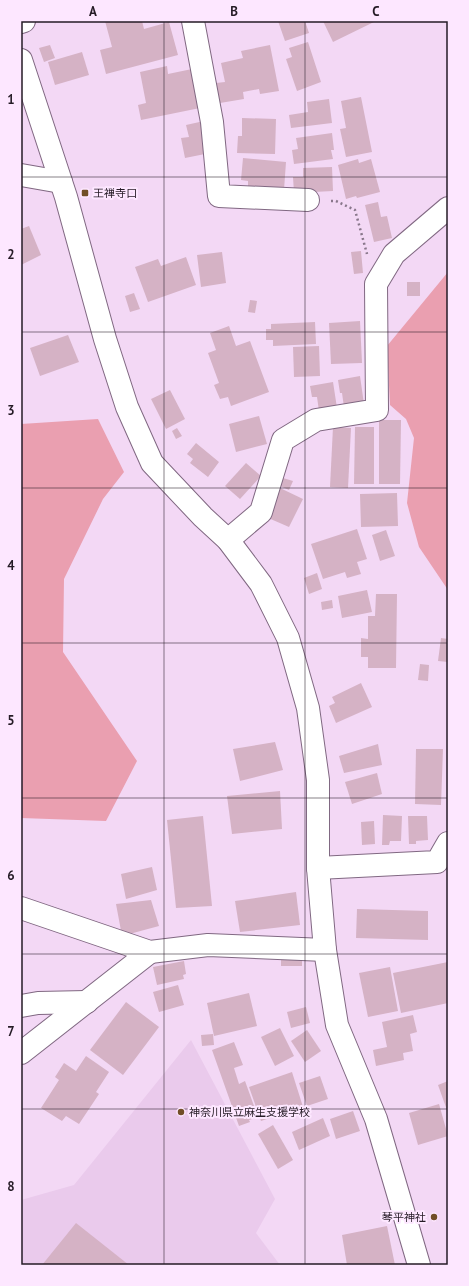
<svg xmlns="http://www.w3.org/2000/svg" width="469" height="1286" viewBox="0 0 469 1286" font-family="'PT Sans','Noto Sans JP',sans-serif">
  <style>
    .built { fill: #eacaec }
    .green { fill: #ea9fb0 }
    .building { fill: #d5b2c5 }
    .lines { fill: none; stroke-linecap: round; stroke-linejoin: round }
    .minor-casing { stroke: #806882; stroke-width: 24 }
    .path { stroke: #89778b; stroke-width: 2.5; stroke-dasharray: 2 3; stroke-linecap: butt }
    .minor { stroke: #fff; stroke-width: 22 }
    .grid { fill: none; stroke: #251b26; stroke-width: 1; stroke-opacity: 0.55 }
    .poi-dot { fill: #714e27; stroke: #fde7ff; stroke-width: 1.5 }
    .labels { text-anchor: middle; stroke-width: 4; stroke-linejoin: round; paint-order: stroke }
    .poi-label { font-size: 11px; fill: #251b26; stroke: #fde7ff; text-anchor: start }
    .neatline { fill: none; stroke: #251b26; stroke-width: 1.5 }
    .grid-label { font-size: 13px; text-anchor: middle; font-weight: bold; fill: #251b26 }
  </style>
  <rect width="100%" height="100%" fill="#f3d8f5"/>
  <path class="built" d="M191,1040L275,1199L256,1233L280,1265H21V1200L74,1185Z"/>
  <g class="green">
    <path d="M448,272V590L419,547L407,503L414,438L406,419L390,405L387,346Z"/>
    <path d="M98,419L124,472L103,499L64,579L63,652L137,761L106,821L21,818V424Z"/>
  </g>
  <g class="building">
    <path d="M105,21H142L144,29L169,22L178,55L106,74L100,50L112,47Z"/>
    <path d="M278,21H305L309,33L285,41Z"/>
    <path d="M323,21H376L333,42Z"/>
    <path d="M308,42L321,82L297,91L286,59L292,57L289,48Z"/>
    <path d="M50,45L55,58L44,62L39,48Z"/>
    <path d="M270,45L279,91L260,94L259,89L243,92L244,99L220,103L216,83L225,82L221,63L243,58L241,51Z"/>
    <path d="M82,52L89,75L55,85L48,62Z"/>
    <path d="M167,66L168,74L192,69L200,108L141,120L138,105L146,103L140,72Z"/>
    <path d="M361,97L372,152L346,157L340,129L346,128L341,101Z"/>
    <path d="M329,99L332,123L291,128L289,115L308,112L307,102Z"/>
    <path d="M242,118L276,119L275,154L237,153L238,136H242Z"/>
    <path d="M204,121L210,153L185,158L181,138L189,137L186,125Z"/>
    <path d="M332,133L334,150H331L333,159L294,164L292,150L298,149L296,138Z"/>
    <path d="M243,158L286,162L284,190L248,187V181L241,180Z"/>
    <path d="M358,159L359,163L371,159L380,192L357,198L356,196L346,199L338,165Z"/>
    <path d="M332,167L333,191L294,193L293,177H303V168Z"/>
    <path d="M378,202L381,217L387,216L392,238L374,242L365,205Z"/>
    <path d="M29,226L41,255L21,265V229Z"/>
    <path d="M361,251L363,273L354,274L351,252Z"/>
    <path d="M222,252L226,283L201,287L197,255Z"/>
    <path d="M186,257L196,285L148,302L135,267L158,259L161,266Z"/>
    <rect x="407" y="282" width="13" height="14"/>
    <path d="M134,293L140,309L130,312L125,296Z"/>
    <path d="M250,300L257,301L255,313L248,312Z"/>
    <path d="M360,321L362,363L331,364L329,323Z"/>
    <path d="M315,322L316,344L273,346V340H266V329H271V324Z"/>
    <path d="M229,326L236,346L250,341L269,392L231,406L228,397L220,399L214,385L219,383L208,353L216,350L210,333Z"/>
    <path d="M68,335L79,362L40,376L30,348Z"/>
    <path d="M319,346L320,376L294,377L293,347Z"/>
    <path d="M360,376L364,404L344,407L342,393H340L338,380Z"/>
    <path d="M333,382L337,408L319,411L317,397H312L310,386Z"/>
    <path d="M170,390L185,419L166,429L151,399Z"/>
    <path d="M259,416L267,444L236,452L229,424Z"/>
    <path d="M379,420H401L400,484H379Z"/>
    <path d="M333,427L351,428L348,488L330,487Z"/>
    <path d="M355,427H374V484H354Z"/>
    <path d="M177,428L182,436L176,439L172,431Z"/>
    <path d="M196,443L219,462L208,477L190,463L193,459L187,454Z"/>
    <path d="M246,463L261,476L240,499L225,486Z"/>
    <path d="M283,478L293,481L289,490L280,486Z"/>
    <path d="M280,488L303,499L289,527L266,517Z"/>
    <path d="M397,493L398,526L361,527L360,494Z"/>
    <path d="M357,529L367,559L357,562L361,574L347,578L345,572L323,579L311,544Z"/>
    <path d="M386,530L395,556L380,561L372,535Z"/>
    <path d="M317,573L322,589L309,594L304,578Z"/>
    <path d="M367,590L372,612L342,618L338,596Z"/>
    <path d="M376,594H397L396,668H368V657H361V638L368,639V616H375Z"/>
    <path d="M332,600L333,608L322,610L321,602Z"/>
    <path d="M441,638L448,639V662L438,661Z"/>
    <path d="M420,664L429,665L428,681L418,680Z"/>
    <path d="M361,683L372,707L336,723L329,706L335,703L332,697Z"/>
    <path d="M275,742L283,770L240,781L233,749Z"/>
    <path d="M378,744L382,765L344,773L339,756Z"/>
    <path d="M416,749H443L441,805L415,804Z"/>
    <path d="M377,773L382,794L352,804L345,782Z"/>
    <path d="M280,791L282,829L232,834L227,796Z"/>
    <path d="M383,815L402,816L401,841H390L389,845H382Z"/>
    <path d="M203,816L212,906L176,908L167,820Z"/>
    <path d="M408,816H427L428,840L416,841V844H409Z"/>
    <path d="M374,821L375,844L362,845L361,822Z"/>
    <path d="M152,867L157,890L126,899L121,874Z"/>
    <path d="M296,892L300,925L240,932L235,901Z"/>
    <path d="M151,900L159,926L122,936L116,904Z"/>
    <path d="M357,909L428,911V940L356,938Z"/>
    <rect x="281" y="954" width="21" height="12"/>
    <path d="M184,961L186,974L183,975L184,979L157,985L153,967Z"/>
    <path d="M448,962V1003L401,1013L393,973Z"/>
    <path d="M390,967L398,1011L368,1017L359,973Z"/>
    <path d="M178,985L184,1005L159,1012L153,992Z"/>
    <path d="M249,993L257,1026L214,1036L207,1003Z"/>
    <path d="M126,1002L159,1027L123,1075L90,1050Z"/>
    <path d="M306,1007L310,1023L291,1028L287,1012Z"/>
    <path d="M413,1015L417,1032L410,1034L413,1051L403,1053L404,1060L376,1066L373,1050L387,1047L382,1022Z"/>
    <path d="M280,1028L294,1056L275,1066L261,1037Z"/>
    <path d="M307,1030L321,1051L305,1062L291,1041Z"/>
    <path d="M213,1034L214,1045L202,1046L201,1035Z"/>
    <path d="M234,1042L243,1065L234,1068L239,1084L245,1081L258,1117L249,1120L250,1122L239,1126L212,1050Z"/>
    <path d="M86,1056L109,1072L96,1092L99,1094L79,1124L66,1116L62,1121L41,1108L59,1080L55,1077L64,1063L76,1071Z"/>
    <path d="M292,1072L303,1107L261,1121L249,1087Z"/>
    <path d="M320,1076L328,1099L307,1106L299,1083Z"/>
    <path d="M448,1081V1113L438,1085Z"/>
    <path d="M439,1104L448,1136L418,1145L409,1113Z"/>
    <path d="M353,1111L360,1131L336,1139L330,1119Z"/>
    <path d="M323,1118L330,1136L299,1150L292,1132Z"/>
    <path d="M273,1125L293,1160L278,1169L258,1134Z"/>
    <path d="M76,1223L129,1265H42Z"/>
    <path d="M387,1226L395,1265H347L342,1235Z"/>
  </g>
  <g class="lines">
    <defs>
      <g id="minor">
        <path d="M193,21L212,122L219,196L308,200"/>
        <path d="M21,22L24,21"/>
        <path d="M21,60L66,197L105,339L127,407L152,463L203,517L228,540L261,584L288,638L308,708L318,780V868L325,950L337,1025L376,1119L419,1265"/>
        <path d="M21,175L61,182"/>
        <path d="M228,540L261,512L283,440L316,420L377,410L376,284L394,254L448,208"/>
        <path d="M318,868L437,862L448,843"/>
        <path d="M21,908L150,952L208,945L325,950"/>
        <path d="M21,1006L38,1003L87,1002"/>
        <path d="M21,1053L150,952"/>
      </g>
    </defs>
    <use href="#minor" class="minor-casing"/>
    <path class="path" d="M331,201H336L355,210L367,254"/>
    <use href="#minor" class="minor"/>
  </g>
  <path class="grid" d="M164,21V1265M305,21V1265M21,177H448M21,332H448M21,488H448M21,643H448M21,798H448M21,954H448M21,1109H448"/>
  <g class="poi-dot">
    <rect x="81" y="189" width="8" height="8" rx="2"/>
    <circle cx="181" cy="1112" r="4"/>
    <circle cx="434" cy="1217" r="4"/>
  </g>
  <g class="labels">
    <g class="poi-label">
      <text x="93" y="197">王禅寺口</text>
      <text x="189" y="1116">神奈川県立麻生支援学校</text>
      <text x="426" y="1221" text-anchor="end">琴平神社</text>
    </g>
  </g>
  <rect width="469" height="1286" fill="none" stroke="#fde7ff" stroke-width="44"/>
  <rect x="22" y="22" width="425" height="1242" class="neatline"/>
  <g class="grid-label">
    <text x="93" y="16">A</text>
    <text x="234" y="16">B</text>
    <text x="376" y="16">C</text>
    <text x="11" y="104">1</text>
    <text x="11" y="259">2</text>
    <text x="11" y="415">3</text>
    <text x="11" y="570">4</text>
    <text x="11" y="725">5</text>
    <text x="11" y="880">6</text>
    <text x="11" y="1036">7</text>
    <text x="11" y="1191">8</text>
  </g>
</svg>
